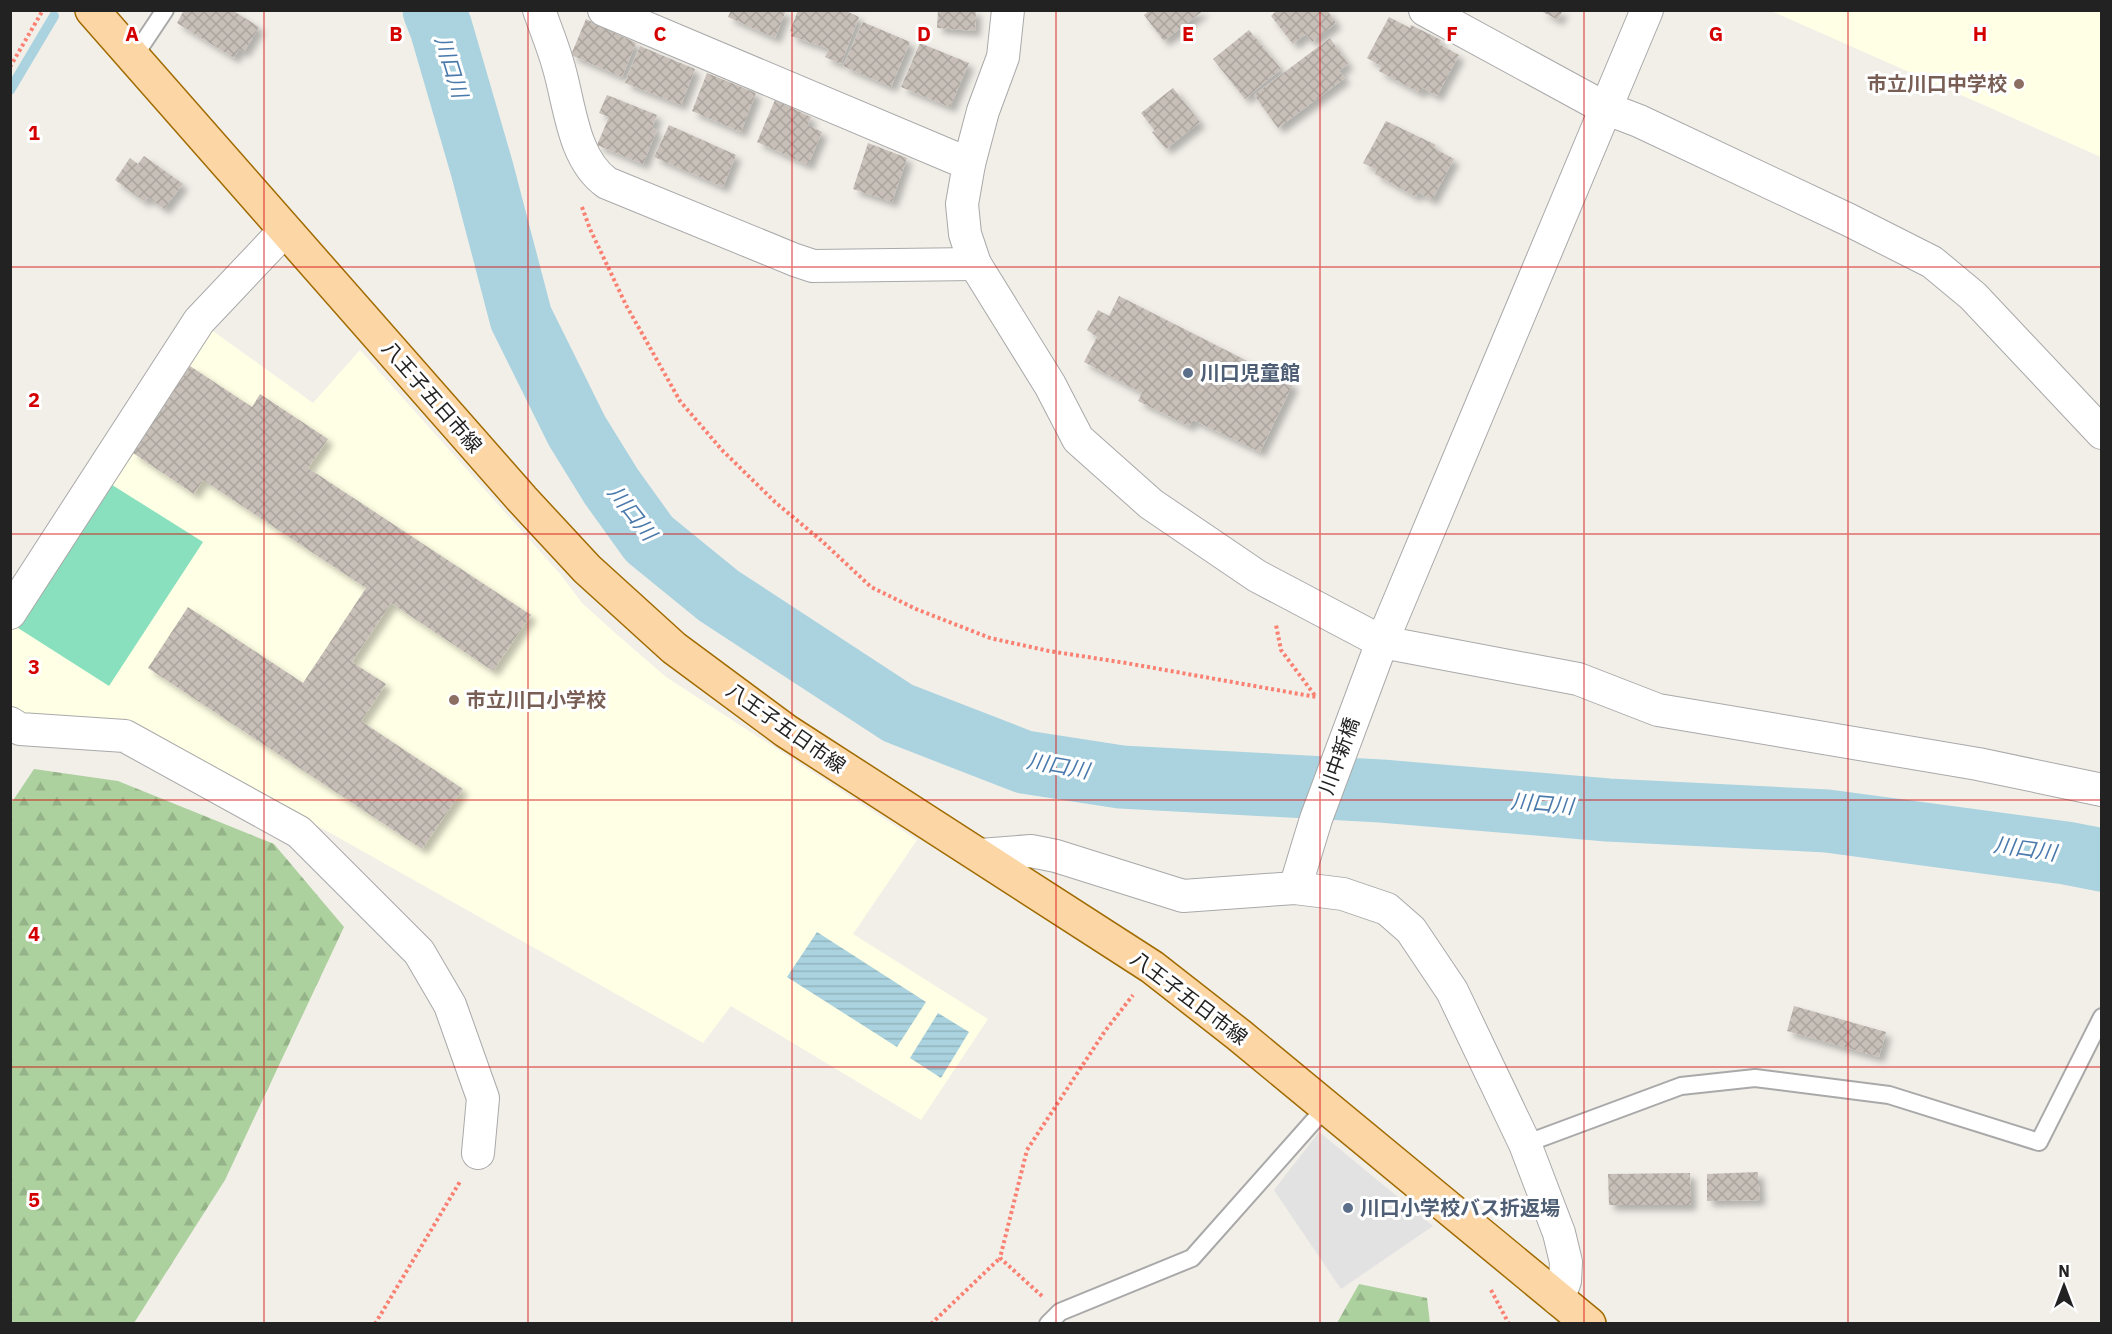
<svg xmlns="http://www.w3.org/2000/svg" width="2112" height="1334" viewBox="0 0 2112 1334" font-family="'IBM Plex Sans','Noto Sans JP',sans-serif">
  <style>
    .education { fill: #ffffe5 }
    .forest { fill: url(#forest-firs) }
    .pitch { fill: #88e0be }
    .parking { fill: #e2e2e2 }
    .water { fill: url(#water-rules) }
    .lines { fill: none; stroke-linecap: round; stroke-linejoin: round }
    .stream { stroke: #aad3df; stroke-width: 10 }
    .river { stroke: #aad3df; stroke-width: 63 }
    .building { fill: url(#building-cross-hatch); filter: url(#shadow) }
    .lane-casing { stroke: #a9a9a9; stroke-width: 20 }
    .street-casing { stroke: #a9a9a9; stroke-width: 34 }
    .primary-casing { stroke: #a06b00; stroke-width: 36 }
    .path { stroke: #fa8072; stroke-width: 4; stroke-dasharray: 3 3; stroke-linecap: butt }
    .lane { stroke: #fff; stroke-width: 16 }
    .street { stroke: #fff; stroke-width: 32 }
    .primary { stroke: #fcd6a4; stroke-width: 33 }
    .grid { fill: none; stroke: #d40000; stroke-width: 1.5; stroke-opacity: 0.55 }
    .education-dot { fill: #8d6e63; stroke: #fff; stroke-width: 2 }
    .service-dot { fill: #5c6f8a; stroke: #fff; stroke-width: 2 }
    .labels { text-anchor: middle; stroke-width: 6; stroke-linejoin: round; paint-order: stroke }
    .education-label { font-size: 20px; font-weight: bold; fill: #785e54; stroke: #fff; text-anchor: end }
    .service-label { font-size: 20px; font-weight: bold; fill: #4e5e75; stroke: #fff; text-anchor: start }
    .street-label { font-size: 20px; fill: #222; stroke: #fff }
    .water-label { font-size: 21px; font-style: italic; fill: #4a7aab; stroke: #fff }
    .grid-label { font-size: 20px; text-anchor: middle; font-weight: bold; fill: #d40000; stroke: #fff; stroke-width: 6; stroke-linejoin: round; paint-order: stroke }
  </style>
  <defs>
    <pattern id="forest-firs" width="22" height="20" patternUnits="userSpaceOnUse" patternTransform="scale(1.5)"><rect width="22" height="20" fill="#add19e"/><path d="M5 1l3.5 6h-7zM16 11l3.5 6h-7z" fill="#95b388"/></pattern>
    <pattern id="water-rules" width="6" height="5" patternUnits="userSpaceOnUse" patternTransform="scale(1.5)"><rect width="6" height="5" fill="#aad3df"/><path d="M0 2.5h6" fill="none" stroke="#92b5bf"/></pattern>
    <pattern id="building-cross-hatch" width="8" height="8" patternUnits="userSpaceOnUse" patternTransform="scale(1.5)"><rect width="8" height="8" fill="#c7bfb8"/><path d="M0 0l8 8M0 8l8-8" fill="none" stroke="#aba49e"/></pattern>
    <filter id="shadow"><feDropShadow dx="5.5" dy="5.5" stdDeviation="3" flood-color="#0004"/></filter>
  </defs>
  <rect width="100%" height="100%" fill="#f2efe9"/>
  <g class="education">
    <path d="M1771,11H2101V157Z"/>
    <path d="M199,321L313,403L360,350L561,575L582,603L614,632L666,677L917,840L853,934L988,1019L921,1120L731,1006L703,1043L130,720L16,726L11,723L10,629Z"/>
  </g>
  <g class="forest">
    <path d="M34,769L118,781L274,844L344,927L225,1180L134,1323H11L10,805Z"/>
    <path d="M1359,1284L1427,1298L1430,1323H1337Z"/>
  </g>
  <path class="pitch" d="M109,483L203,542L109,686L18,628Z"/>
  <path class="parking" d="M1319,1132L1433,1226L1341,1289L1274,1190Z"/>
  <g class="water">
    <path d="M817,932L926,1002L897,1047L787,977Z"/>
    <path d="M938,1013L969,1032L941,1078L910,1058Z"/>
  </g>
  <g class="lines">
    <path class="stream" d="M10,90L54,16"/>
    <path class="river" d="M434,10L441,28L482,169L521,318L577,431L611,486L649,539L719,596L898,713L1024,762L1121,777L1381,791L1608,810L1827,821L2066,853L2102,860"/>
  </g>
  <g class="building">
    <path d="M184,10H232L259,27L244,52L239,49L234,58L177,23Z"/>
    <path d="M731,10H786L775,38L728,17Z"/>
    <path d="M798,10H844L859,17L841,64L825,57L829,49L791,36L793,32L790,31Z"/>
    <path d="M938,10H976L975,31L937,28Z"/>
    <path d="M1150,10H1204L1164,41L1144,15Z"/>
    <path d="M1277,10H1327L1336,23L1312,42L1306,34L1293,44L1271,16Z"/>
    <path d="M1539,10H1563L1558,20Z"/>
    <path d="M1389,17L1410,28L1411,25L1441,40L1439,44L1459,55L1437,96L1423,88L1420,93L1379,71L1381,66L1367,58Z"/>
    <path d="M586,19L636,43L622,77L571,55Z"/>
    <path d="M863,22L910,42L891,87L843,66Z"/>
    <path d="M1249,30L1281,69L1245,99L1213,59Z"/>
    <path d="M1330,38L1348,64L1339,71L1345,78L1278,128L1254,95Z"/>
    <path d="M920,43L969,63L950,107L901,87Z"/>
    <path d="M640,46L695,69L681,105L625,83Z"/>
    <path d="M707,73L756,93L741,132L692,111Z"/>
    <path d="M1173,88L1200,122L1166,149L1152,132L1155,131L1141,113Z"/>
    <path d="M607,95L657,115L652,128L657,130L643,164L597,145L609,117L599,113Z"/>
    <path d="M775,100L811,117L808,125L822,132L808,165L757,142Z"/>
    <path d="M1386,121L1436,145L1434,148L1454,159L1432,200L1418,192L1416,197L1375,174L1377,170L1363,163Z"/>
    <path d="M669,125L736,155L723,187L654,157Z"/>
    <path d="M868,143L907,158L892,202L853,189Z"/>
    <path d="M144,156L183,184L164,209L148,197L145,202L115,180L130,158L138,164Z"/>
    <path d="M1119,296L1293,384L1260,452L1193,420L1189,426L1138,401L1142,393L1084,362L1097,337L1087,330L1098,310L1109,316Z"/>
    <path d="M190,366L252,407L260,394L328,439L308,468L531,615L493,671L391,603L352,662L386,684L361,721L463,789L422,849L148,668L188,607L303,683L366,588L203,480L194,494L133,453Z"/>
    <path d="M1794,1006L1886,1032L1879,1057L1787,1031Z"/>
    <path d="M1758,1172L1760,1200L1707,1201V1174Z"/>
    <path d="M1690,1173L1691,1205H1609L1608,1174Z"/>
  </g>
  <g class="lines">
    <defs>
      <g id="lane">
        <path d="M133,58L165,10"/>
        <path d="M1525,1144L1681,1086L1755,1078L1889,1095L2039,1142L2102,1017"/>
        <path d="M1048,1324L1060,1312L1192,1258L1326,1107"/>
      </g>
      <g id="street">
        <path d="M539,10C546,30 554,49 559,68C570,106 573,159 607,183L795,260L813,266L975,264"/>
        <path d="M604,10L969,164"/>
        <path d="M1008,10L1003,57L983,111L969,164L962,204L965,234L975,264L1050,385L1078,439L1151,504L1257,576L1382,642L1578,679L1658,710L1978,764L2102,790"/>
        <path d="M1425,10L1605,108L1639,121L1849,220L1932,262L1973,296L2102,433"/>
        <path d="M10,613L199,321L285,230"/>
        <path d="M10,723L20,729L125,736L299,832L419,952L450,1005L483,1098L478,1153"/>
        <path d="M980,855L1031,851L1056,856L1183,896L1295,888L1343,894L1387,909L1411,930L1452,991L1525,1144L1559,1233L1566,1262L1565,1281L1558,1299"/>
        <path d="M1295,888L1316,819L1382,642L1647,10"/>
      </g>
      <path id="primary" d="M92,10L522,499L587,569L674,648L786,731L1152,967L1239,1035L1589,1324"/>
    </defs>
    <use href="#lane" class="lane-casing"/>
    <use href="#street" class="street-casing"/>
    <use href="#primary" class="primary-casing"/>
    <g class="path">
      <path d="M10,67L43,10"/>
      <path d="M582,207L590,229L626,305L680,401L722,450L775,502L823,542L871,587L916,609L990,638L1049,651L1126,663L1316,697L1281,650L1276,625"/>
      <path d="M1491,1290L1509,1324"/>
      <path d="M1042,1296L1000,1258L1027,1150L1105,1031L1133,995"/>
      <path d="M375,1324L461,1180"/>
      <path d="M931,1324L1000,1258"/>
    </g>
    <use href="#lane" class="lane"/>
    <use href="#street" class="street"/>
    <use href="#primary" class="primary"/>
  </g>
  <path class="grid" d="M264,10V1324M528,10V1324M792,10V1324M1056,10V1324M1320,10V1324M1584,10V1324M1848,10V1324M10,267H2102M10,534H2102M10,800H2102M10,1067H2102"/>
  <g class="education-dot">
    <circle cx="2019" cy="84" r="6"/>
    <circle cx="454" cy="700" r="6"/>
  </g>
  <g class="service-dot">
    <circle cx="1188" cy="373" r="6"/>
    <circle cx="1348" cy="1208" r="6"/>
  </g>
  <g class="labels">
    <g class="education-label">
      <text x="2007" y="91">市立川口中学校</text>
      <text x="466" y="707" text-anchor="start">市立川口小学校</text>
    </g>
    <g class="service-label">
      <text x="1200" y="380">川口児童館</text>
      <text x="1360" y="1215">川口小学校バス折返場</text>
    </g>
    <g class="street-label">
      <text transform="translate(432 397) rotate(49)" y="7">八王子五日市線</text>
      <text transform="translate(786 728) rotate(35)" y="7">八王子五日市線</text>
      <text transform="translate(1339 756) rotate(-70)" y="7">川中新橋</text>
      <text transform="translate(1189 998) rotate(37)" y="7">八王子五日市線</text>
    </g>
    <g class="water-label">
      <text transform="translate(451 67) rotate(73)" y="7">川口川</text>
      <text transform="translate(632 513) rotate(52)" y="7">川口川</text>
      <text transform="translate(1058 766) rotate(10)" y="7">川口川</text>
      <text transform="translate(1542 804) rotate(5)" y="7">川口川</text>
      <text transform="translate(2025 849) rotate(8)" y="7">川口川</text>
    </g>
  </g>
  <g class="grid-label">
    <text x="132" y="41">A</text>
    <text x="396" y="41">B</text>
    <text x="660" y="41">C</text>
    <text x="924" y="41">D</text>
    <text x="1188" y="41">E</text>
    <text x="1452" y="41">F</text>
    <text x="1716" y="41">G</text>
    <text x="1980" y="41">H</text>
    <text x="34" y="140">1</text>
    <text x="34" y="407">2</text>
    <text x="34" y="674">3</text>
    <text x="34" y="941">4</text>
    <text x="34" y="1207">5</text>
  </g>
  <rect width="2112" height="1334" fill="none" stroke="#222222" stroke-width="24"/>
  <g transform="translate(2064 1286)" stroke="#ffffff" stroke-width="4.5" paint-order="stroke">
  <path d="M0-4.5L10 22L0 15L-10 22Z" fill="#222222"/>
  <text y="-9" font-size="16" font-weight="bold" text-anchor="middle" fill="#222222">N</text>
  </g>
</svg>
